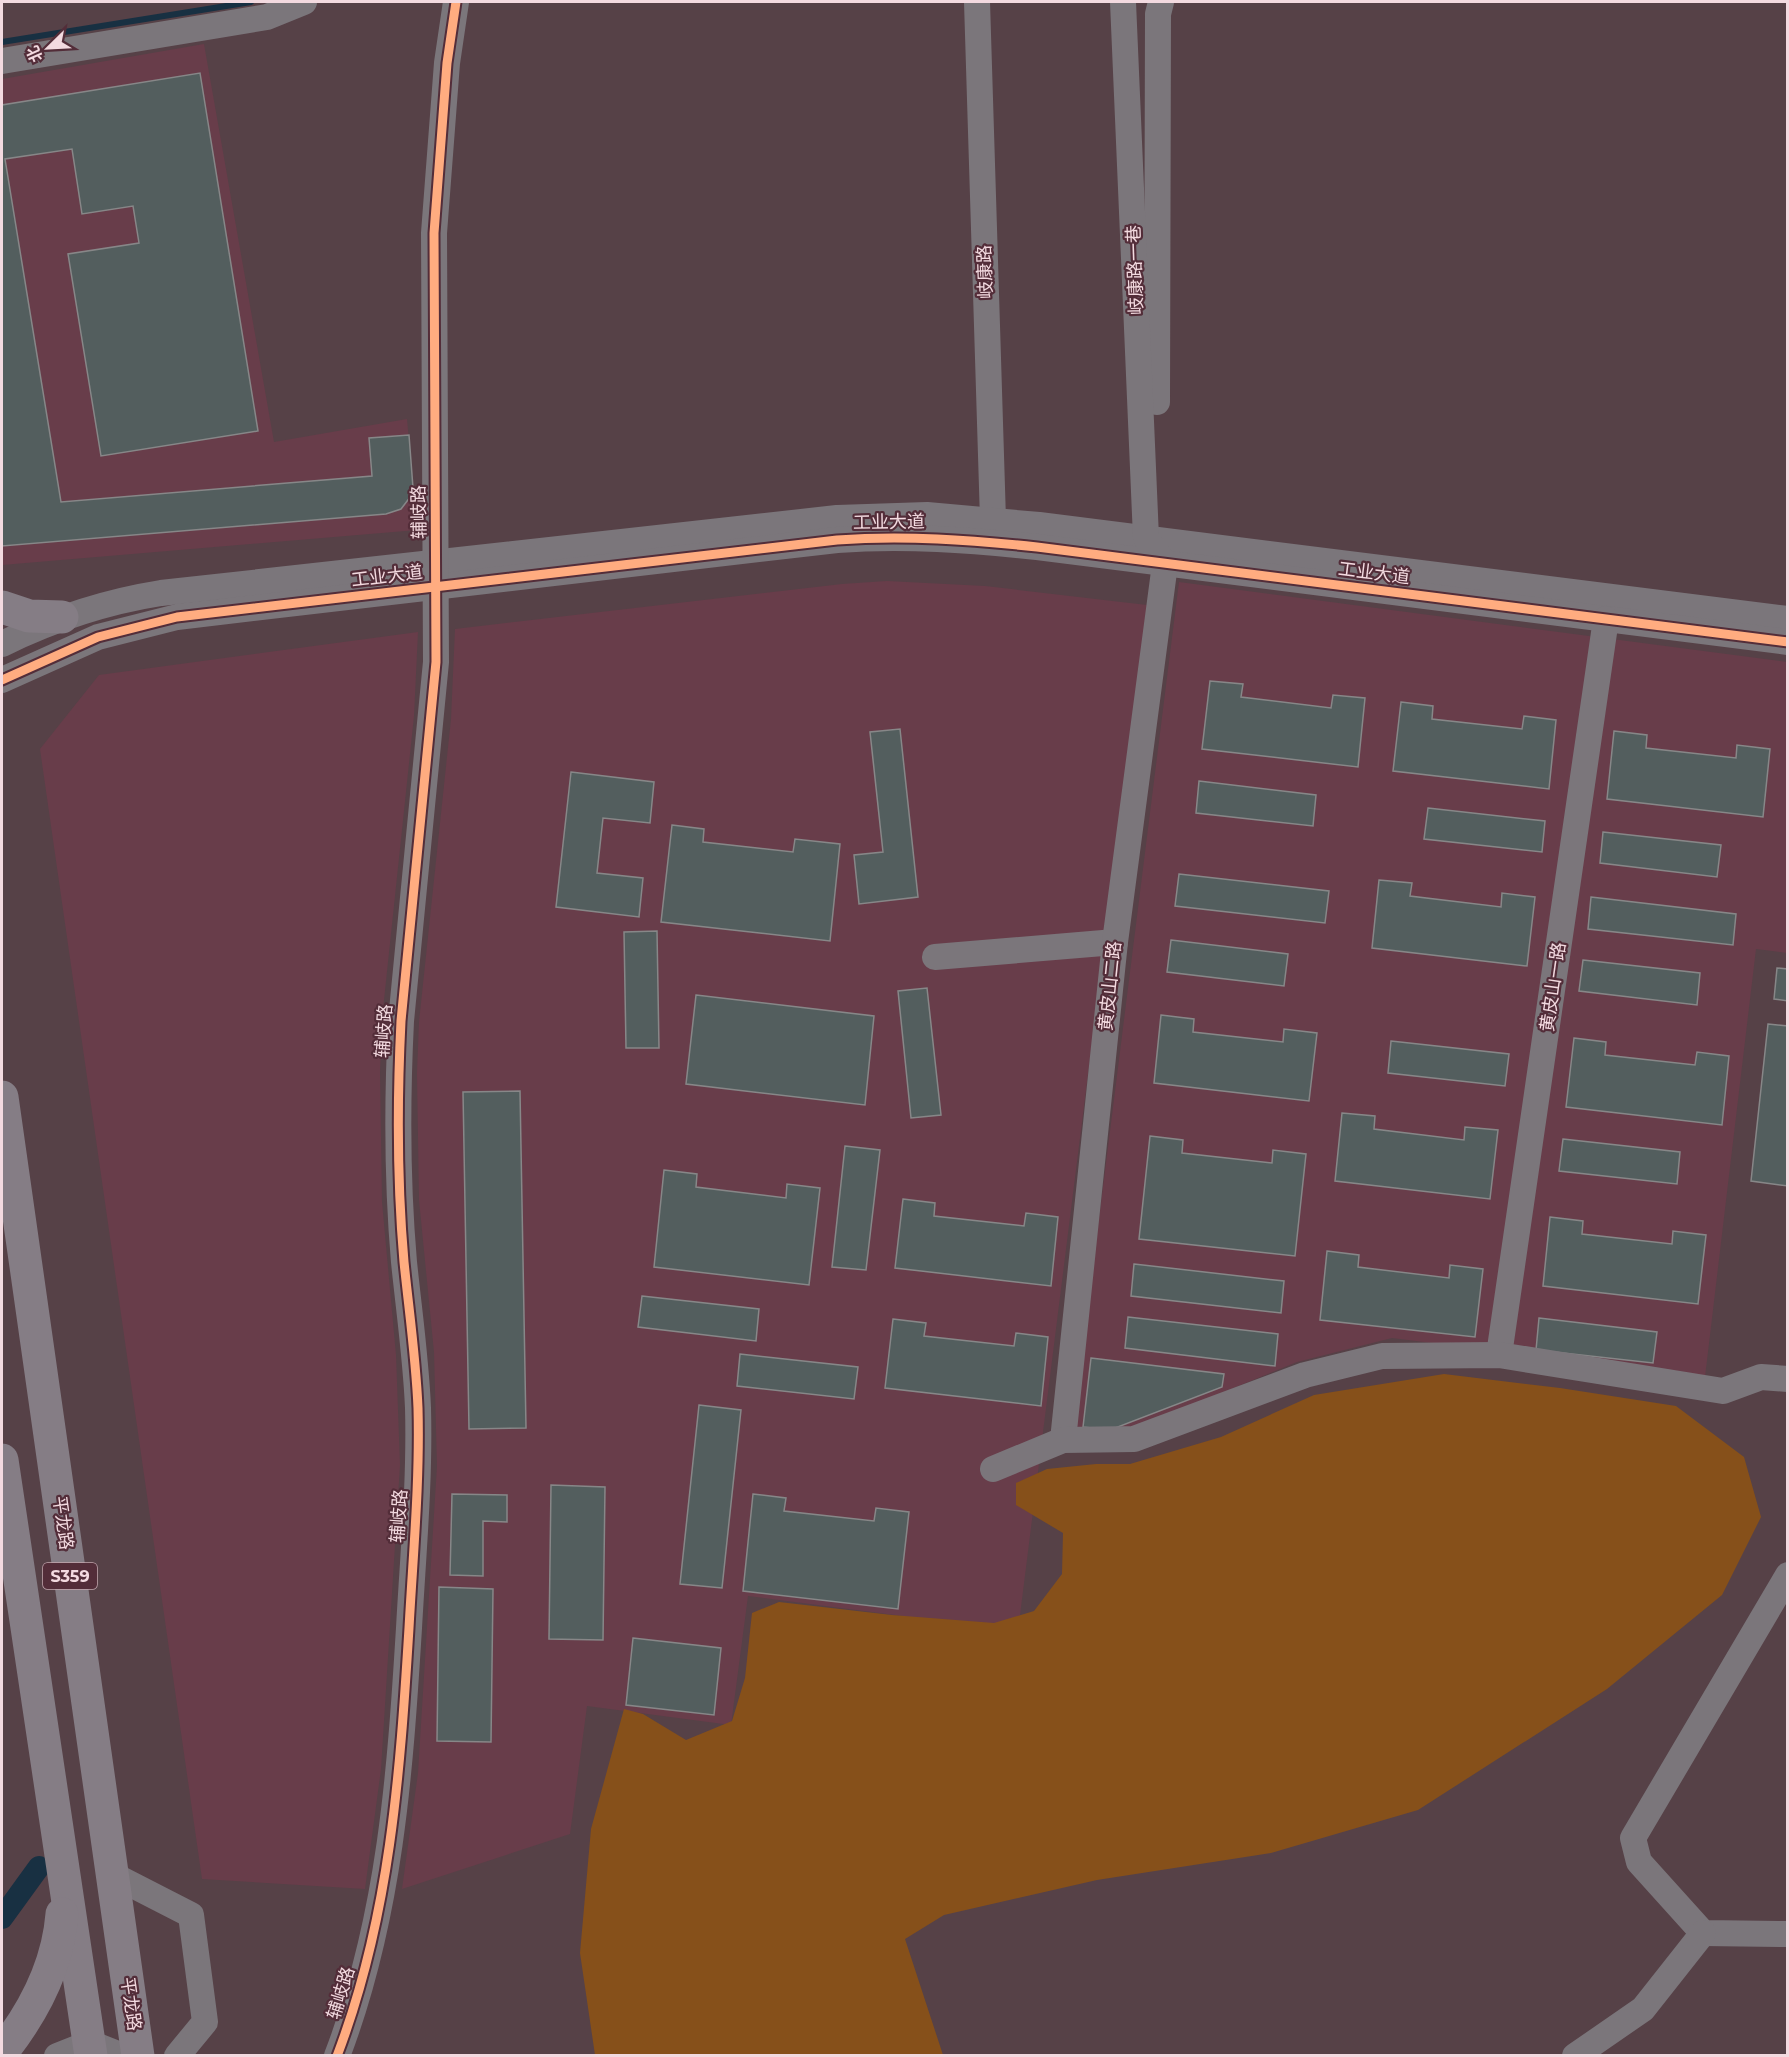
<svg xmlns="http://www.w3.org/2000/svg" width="1789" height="2057" viewBox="0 0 1789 2057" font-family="Montserrat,'Noto Sans SC',sans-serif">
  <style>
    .built { fill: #683d4a }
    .green { fill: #86501a }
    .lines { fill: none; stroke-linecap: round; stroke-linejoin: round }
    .stream { stroke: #183042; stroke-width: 6 }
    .canal { stroke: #183042; stroke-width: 22 }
    .building { fill: #535e5e; stroke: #878788; stroke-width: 1.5 }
    .minor { stroke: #7b767b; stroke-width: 26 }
    .major { stroke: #857d85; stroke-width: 33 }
    .cycleway-casing { stroke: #532d39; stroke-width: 13 }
    .cycleway { stroke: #ffac80; stroke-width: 9 }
    .labels { text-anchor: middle; stroke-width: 4.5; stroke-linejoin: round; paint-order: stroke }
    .shield { fill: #532d39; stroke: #c3a6ae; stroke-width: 1.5 }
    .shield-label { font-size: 16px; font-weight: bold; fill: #f3dae0 }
    .street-label { font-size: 18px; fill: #f3dae0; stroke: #532d39 }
  </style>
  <rect width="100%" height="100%" fill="#564147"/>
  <g class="built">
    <path d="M204,44L274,442L407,419L417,530L2,565V79Z"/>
    <path d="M887,581L985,586L1147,605L1018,1631L748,1596L731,1725L587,1706L570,1834L402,1889L418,1773L437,1466L434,1352L419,1200L417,1073L419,1022L451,719L455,629L842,584Z"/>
    <path d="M1179,582L1787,662V953L1756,949L1705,1377L1392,1338L1297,1362L1138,1427L1072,1434Z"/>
    <path d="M418,632L414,716L382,1019L380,1072L382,1202L396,1355L400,1465L381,1769L365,1889L202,1879L40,749L99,675Z"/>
  </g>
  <path class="green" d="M1444,1374L1560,1388L1676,1406L1744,1457L1761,1517L1722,1595L1607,1689L1418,1810L1271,1853L1097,1880L944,1915L905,1939L943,2055H595L580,1953L591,1829L624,1709L643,1714L686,1740L732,1721L745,1678L752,1613L779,1602L892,1615L994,1623L1034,1611L1062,1574L1063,1533L1016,1505V1483L1047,1469L1096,1464H1130L1221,1437L1314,1395Z"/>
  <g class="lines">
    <path class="stream" d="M2,42L251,2"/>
    <path class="canal" d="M2,1918L39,1867"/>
  </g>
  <g class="building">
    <path d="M200,73L258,431L101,456L68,254L139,243L133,206L82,214L72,149L5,159L61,502L372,476L369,438L409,435L413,488L411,496L401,509L386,514L2,546V105Z"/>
    <path d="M1210,681L1243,684L1241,697L1331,708L1333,695L1365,698L1358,767L1202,749Z"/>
    <path d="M1401,702L1433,706L1432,719L1522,729L1524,716L1556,720L1549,789L1393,771Z"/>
    <path d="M900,729L918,897L859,904L854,855L883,852L870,732Z"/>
    <path d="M1614,731L1647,735L1646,748L1736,758L1737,745L1770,749L1763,817L1607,799Z"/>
    <path d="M571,772L654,782L650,823L603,818L597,873L643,878L639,917L556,907Z"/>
    <path d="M1199,781L1316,795L1313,826L1196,813Z"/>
    <path d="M1428,808L1545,821L1542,852L1424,839Z"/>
    <path d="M672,825L704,829L703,842L793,852L795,839L840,844L830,941L661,922Z"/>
    <path d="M1603,832L1721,845L1717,877L1600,863Z"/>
    <path d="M1179,874L1329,891L1325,923L1175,906Z"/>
    <path d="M1379,880L1412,883L1410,896L1501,907L1502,893L1535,897L1527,966L1372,948Z"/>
    <path d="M1591,897L1736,914L1733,945L1588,929Z"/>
    <path d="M657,931L659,1048H626L624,932Z"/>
    <path d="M1171,940L1288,954L1284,986L1167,972Z"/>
    <path d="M1583,960L1700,973L1697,1005L1579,991Z"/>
    <path d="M1777,968L1788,969V1001L1774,999Z"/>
    <path d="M927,988L941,1115L911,1118L898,991Z"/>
    <path d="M696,995L874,1016L865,1105L686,1084Z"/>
    <path d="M1161,1015L1194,1019L1193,1032L1283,1042L1284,1029L1317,1033L1309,1101L1154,1083Z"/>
    <path d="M1768,1024L1788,1026V1186L1751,1181Z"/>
    <path d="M1574,1038L1606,1042L1605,1055L1695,1065L1697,1052L1729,1056L1722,1125L1566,1107Z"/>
    <path d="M1391,1041L1509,1054L1505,1086L1388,1073Z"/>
    <path d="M520,1091L526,1428L469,1429L463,1092Z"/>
    <path d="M1342,1113L1375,1116L1374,1129L1464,1140L1465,1127L1498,1130L1490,1199L1335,1181Z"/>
    <path d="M1150,1136L1183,1140L1182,1153L1272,1163L1273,1150L1306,1154L1295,1256L1139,1239Z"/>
    <path d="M1563,1139L1680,1152L1677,1184L1559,1171Z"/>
    <path d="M845,1146L880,1150L866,1270L832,1267Z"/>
    <path d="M664,1170L697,1174L696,1187L786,1198L787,1184L820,1188L809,1285L654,1267Z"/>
    <path d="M903,1199L935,1203L934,1216L1024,1226L1026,1213L1058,1217L1051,1286L895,1268Z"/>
    <path d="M1550,1217L1583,1221L1582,1234L1672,1244L1673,1231L1706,1235L1698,1304L1543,1286Z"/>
    <path d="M1327,1251L1359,1255L1358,1267L1449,1278L1450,1265L1483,1269L1475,1337L1320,1320Z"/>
    <path d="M1134,1264L1284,1281L1281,1313L1131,1296Z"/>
    <path d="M642,1296L759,1309L756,1341L638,1327Z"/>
    <path d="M1128,1317L1278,1334L1275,1366L1125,1348Z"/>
    <path d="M1539,1318L1657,1332L1653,1363L1536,1350Z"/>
    <path d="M893,1319L926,1323L924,1336L1014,1346L1016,1333L1048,1337L1041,1406L885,1388Z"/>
    <path d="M740,1354L858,1367L854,1399L737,1386Z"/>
    <path d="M1091,1358L1224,1374L1222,1387L1110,1430L1083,1427Z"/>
    <path d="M699,1405L741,1410L722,1588L680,1584Z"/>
    <path d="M551,1485L605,1487L603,1640L549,1639Z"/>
    <path d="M452,1494L507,1495V1522L483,1521V1576L450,1575Z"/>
    <path d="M753,1494L786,1498L784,1511L874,1521L876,1508L909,1512L898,1609L743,1591Z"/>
    <path d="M439,1587L493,1589L491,1742L437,1741Z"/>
    <path d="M633,1638L721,1648L714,1715L626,1705Z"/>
  </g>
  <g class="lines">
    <g class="minor">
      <path d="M977,2L993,520L990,536"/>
      <path d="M2,61L267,17L304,2"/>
      <path d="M1157,402L1158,14L1161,2"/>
      <path d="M2,644C53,619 104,602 161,593L837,518L927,515L1039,525L1788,619"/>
      <path d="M2,680L98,637L177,617L837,540C905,535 970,540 1037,547L1788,642"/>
      <path d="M935,957L1115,942"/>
      <path d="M1499,1355L1606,619"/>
      <path d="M1063,1440L1115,942L1165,564L1146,538L1123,2"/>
      <path d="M993,1469L1063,1440L1134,1439L1305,1375L1382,1356L1499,1355L1723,1391L1761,1377L1788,1379"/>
      <path d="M1788,1575L1633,1838L1639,1862L1703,1933L1788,1934"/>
      <path d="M113,1875L191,1915L205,2022L177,2056"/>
      <path d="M57,2056L90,2043L123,2056"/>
      <path d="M337,2056C390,1917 400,1774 409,1628C413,1555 420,1481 418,1408C416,1359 409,1311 404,1262C397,1182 397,1101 401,1021L436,662L434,233L447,63L456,2"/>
      <path d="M1575,2056L1643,2009L1703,1933"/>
    </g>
    <g class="major">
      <path d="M2,607L29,616L62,617"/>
      <path d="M2,1097L138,2056"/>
      <path d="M2,1460L91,2056"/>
      <path d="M2,2052C33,2013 58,1965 62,1914"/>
    </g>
    <defs>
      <g id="cycleway">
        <path d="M2,680L98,637L177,617L837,540C905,535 970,540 1037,547L1788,642"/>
        <path d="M337,2056C390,1917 400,1774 409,1628C413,1555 420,1481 418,1408C416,1359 409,1311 404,1262C397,1182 397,1101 401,1021L436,662L434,233L447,63L456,2"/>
      </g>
    </defs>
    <use href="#cycleway" class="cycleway-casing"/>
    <use href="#cycleway" class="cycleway"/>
  </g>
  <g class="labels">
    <rect class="shield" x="43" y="1563" width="54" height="26" rx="4.5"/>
    <g class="shield-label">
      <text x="70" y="1582">S359</text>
    </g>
    <g class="street-label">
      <text transform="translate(1135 270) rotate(-92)" y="6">岐康路一巷</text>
      <text transform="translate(985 272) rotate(-92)" y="6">岐康路</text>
      <text transform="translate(419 512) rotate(-91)" y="6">辅岐路</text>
      <text transform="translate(889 522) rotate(-1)" y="6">工业大道</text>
      <text transform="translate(1374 573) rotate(7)" y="6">工业大道</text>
      <text transform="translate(387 576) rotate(-7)" y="6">工业大道</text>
      <text transform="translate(1110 986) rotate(-84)" y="6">黄皮山二路</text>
      <text transform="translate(1553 987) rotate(-82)" y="6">黄皮山一路</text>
      <text transform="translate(384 1031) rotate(-86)" y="6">辅岐路</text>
      <text transform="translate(399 1516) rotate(-86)" y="6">辅岐路</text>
      <text transform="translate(63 1523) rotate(82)" y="6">平龙路</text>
      <text transform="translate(341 1993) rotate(-73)" y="6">辅岐路</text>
      <text transform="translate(131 2004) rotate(82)" y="6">平龙路</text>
    </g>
  </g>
  <rect width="1789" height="2057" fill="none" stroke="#f3dae0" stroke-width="6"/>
  <g transform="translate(48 48) rotate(246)" stroke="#532d39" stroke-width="4.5" paint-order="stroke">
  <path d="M0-4.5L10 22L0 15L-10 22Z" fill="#f3dae0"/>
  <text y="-9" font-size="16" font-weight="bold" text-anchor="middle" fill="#f3dae0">北</text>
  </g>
</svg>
